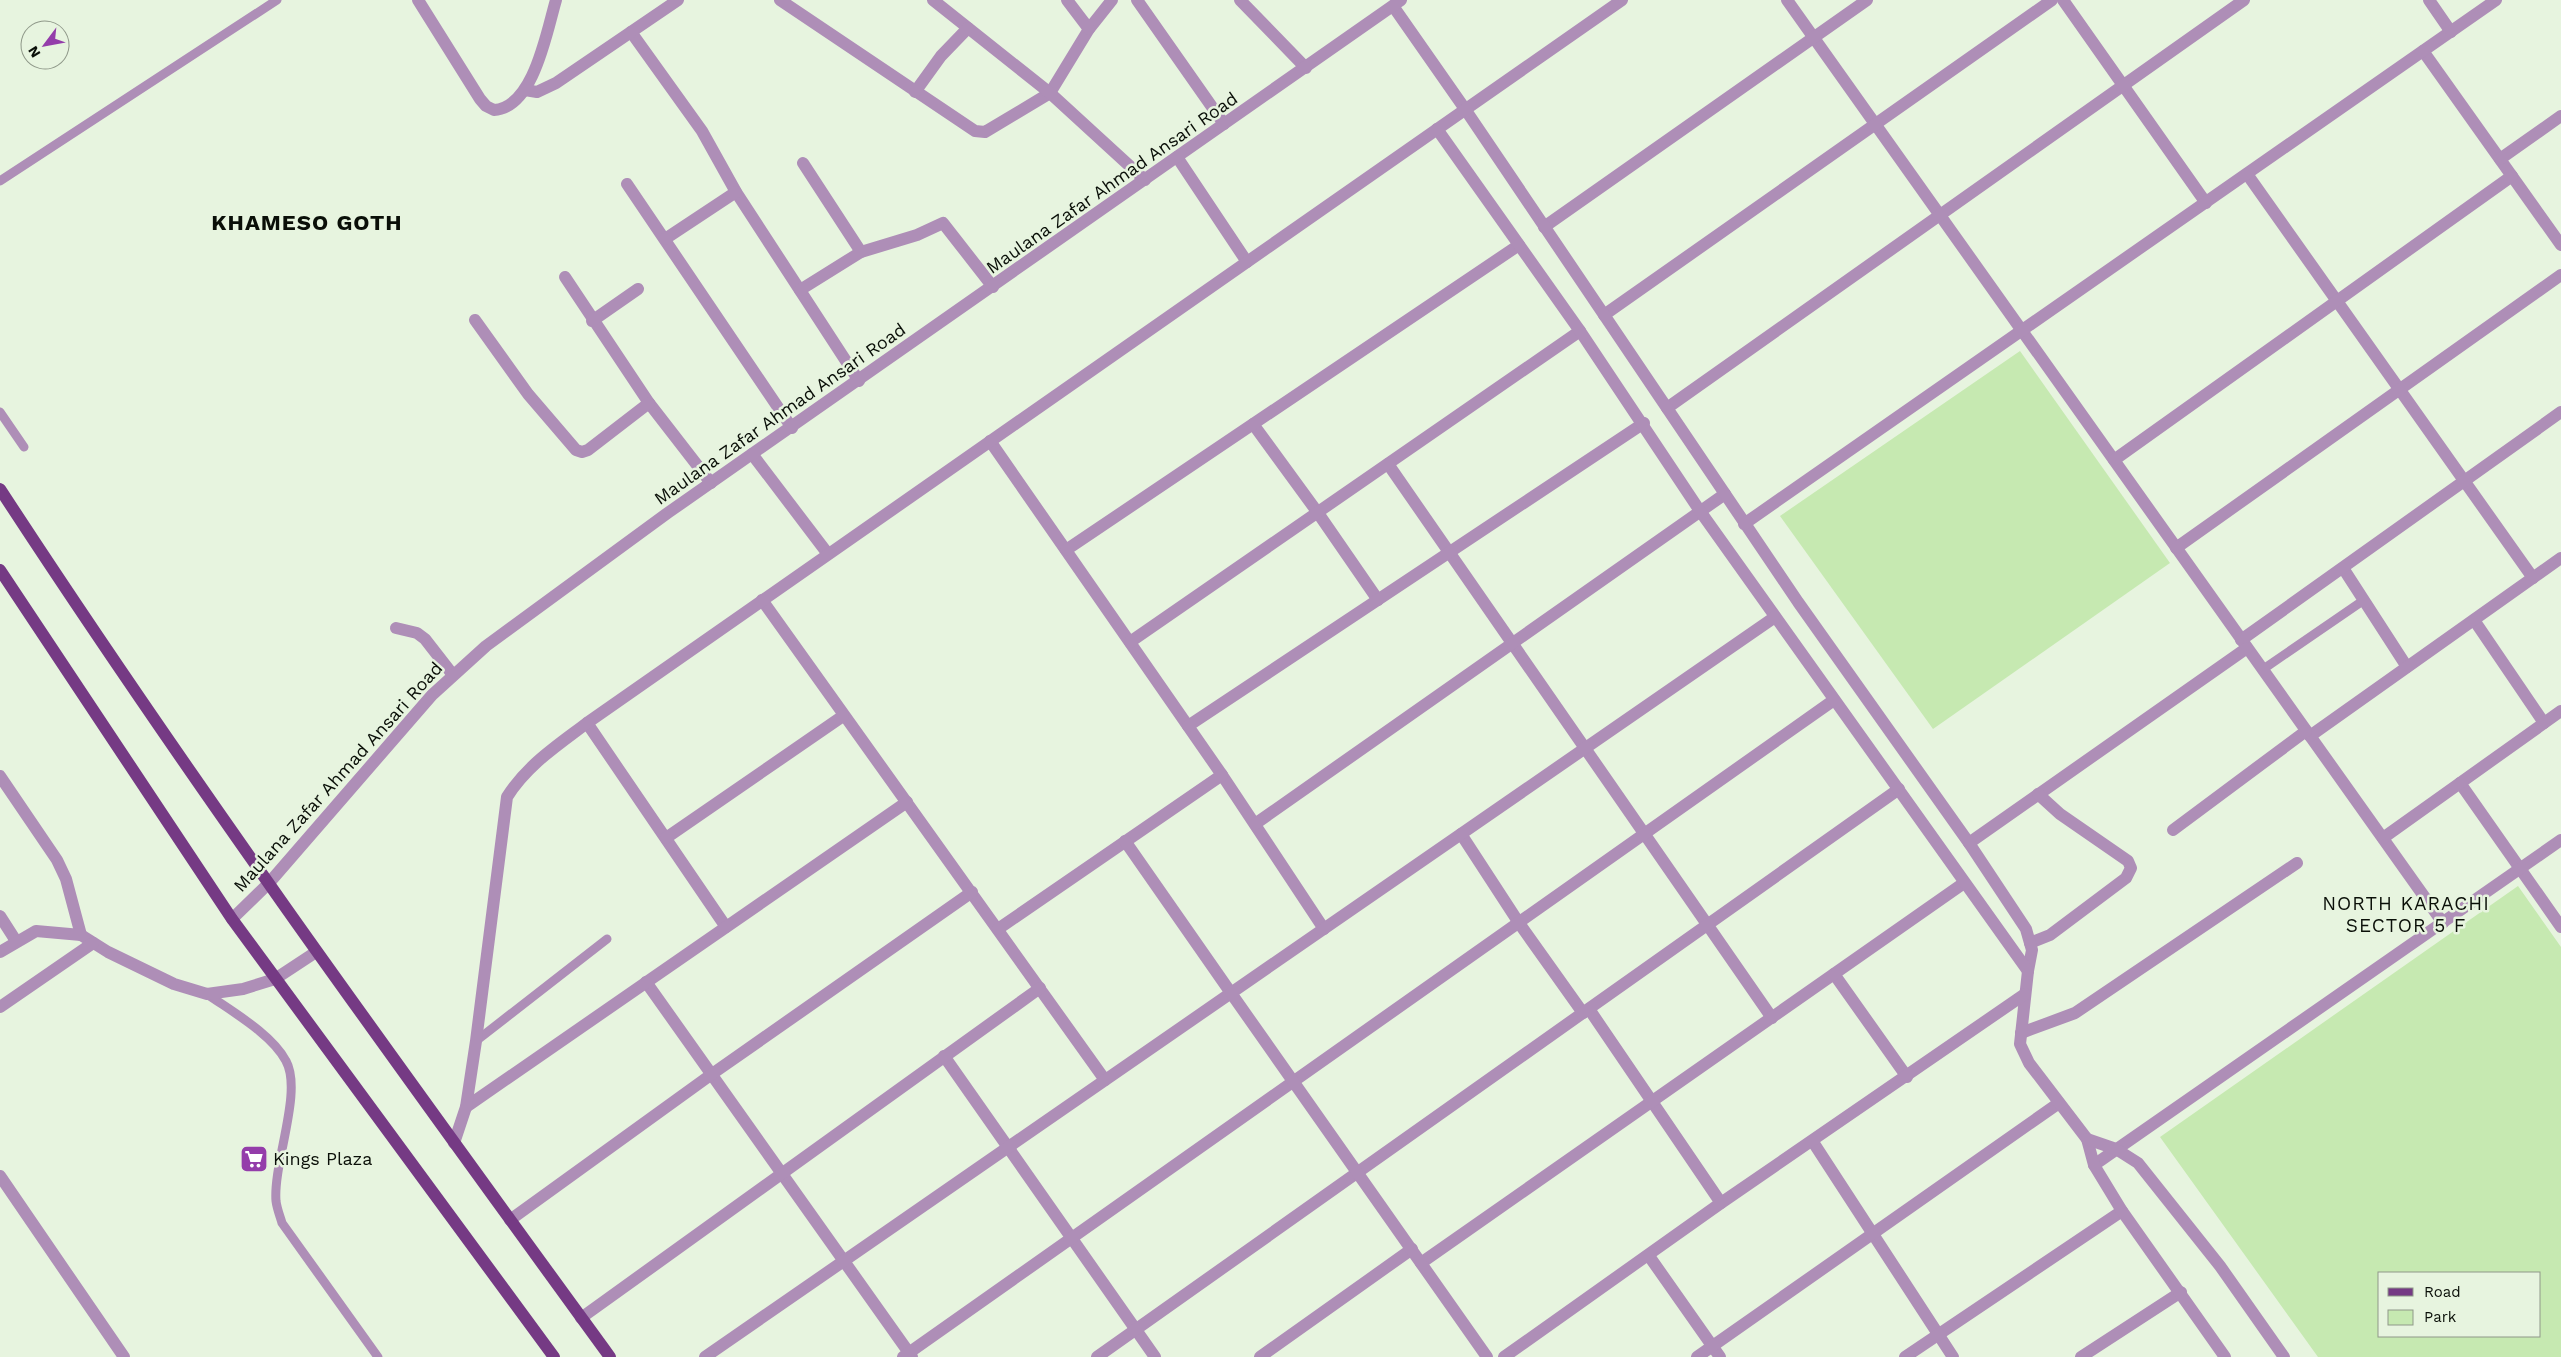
<svg xmlns="http://www.w3.org/2000/svg" width="2561" height="1357" viewBox="0 0 2561 1357" font-family="'Work Sans',sans-serif">
  <style>
    .green { fill: #c6e9b1; fill-rule: evenodd }
    .lines { fill: none; stroke-linecap: round; stroke-linejoin: round }
    .service { stroke: #ae8eb7; stroke-width: 9 }
    .minor { stroke: #ae8eb7; stroke-width: 12 }
    .tertiary { stroke: #ae8eb7; stroke-width: 12 }
    .primary { stroke: #753a84; stroke-width: 12 }
    .labels { text-anchor: middle; stroke-width: 5; stroke-linejoin: round; paint-order: stroke }
    .street-label { font-size: 18px; fill: #0a0f08; stroke: #e7f4df }
    .poi-label { font-size: 18px; fill: #0a0f08; stroke: #e7f4df; text-anchor: start }
    .neighbourhood-label { font-size: 19px; letter-spacing: 1px; fill: #0a0f08; stroke: #e7f4df }
    .district-label { font-size: 22px; font-weight: bold; letter-spacing: 1px; fill: #0a0f08; stroke: #e7f4df }
  </style>
  <rect width="100%" height="100%" fill="#e7f4df"/>
  <g class="green">
    <path d="M2020,351L2170,563L1933,729L1780,516Z"/>
    <path d="M2518,886L2561,947V1357H2318L2160,1137ZM2380,1273H2540V1336H2380Z"/>
  </g>
  <g class="lines">
    <g class="service">
      <path d="M0,181L277,0"/>
      <path d="M0,412L24,447"/>
      <path d="M2262,670L2364,600"/>
      <path d="M207,994C231,1011 272,1034 286,1061C303,1092 273,1163 276,1201C277,1209 280,1216 282,1223L378,1357"/>
      <path d="M476,1041L607,939"/>
    </g>
    <g class="minor">
      <path d="M418,0L480,99L486,106L494,110C534,108 547,30 556,0"/>
      <path d="M780,0L975,131L985,132L1050,93L1089,29L1112,0"/>
      <path d="M933,0L1050,93L1145,180"/>
      <path d="M1067,0L1089,29"/>
      <path d="M1137,0L1224,124"/>
      <path d="M1240,0L1306,68"/>
      <path d="M1787,0L2443,923"/>
      <path d="M2063,0L2206,203"/>
      <path d="M2429,0L2451,32"/>
      <path d="M1393,6L1465,109"/>
      <path d="M631,32L702,131L736,192L859,381"/>
      <path d="M2423,51L2561,245"/>
      <path d="M525,90L537,92L556,83L678,0"/>
      <path d="M915,92L941,56L968,28"/>
      <path d="M1177,157L1247,262"/>
      <path d="M2500,159L2561,116"/>
      <path d="M803,163L861,252"/>
      <path d="M2247,174L2533,578"/>
      <path d="M627,184L792,428"/>
      <path d="M1544,227L1867,0"/>
      <path d="M665,239L736,192"/>
      <path d="M565,277L649,403L711,483"/>
      <path d="M800,290L861,252L917,235L943,223L993,287"/>
      <path d="M1604,315L2052,0"/>
      <path d="M475,320L528,394L576,450L582,452L588,450L649,403"/>
      <path d="M592,321L638,289"/>
      <path d="M1667,408L2244,0"/>
      <path d="M1253,424L1318,513L1378,600"/>
      <path d="M990,441L1222,775L1324,929"/>
      <path d="M752,454L828,554"/>
      <path d="M2114,460L2512,176"/>
      <path d="M1388,464L1772,1018"/>
      <path d="M2176,548L2561,275"/>
      <path d="M1066,550L1519,245"/>
      <path d="M2343,568L2407,667"/>
      <path d="M762,600L1105,1080"/>
      <path d="M2474,620L2544,723"/>
      <path d="M396,628L417,633L425,639L453,675"/>
      <path d="M2241,640L2561,412"/>
      <path d="M1130,642L1580,331"/>
      <path d="M587,723L726,927"/>
      <path d="M1188,726L1644,423"/>
      <path d="M2310,736L2561,558"/>
      <path d="M0,776L57,860L66,879L81,935"/>
      <path d="M2460,783L2561,927"/>
      <path d="M1255,824L1725,494"/>
      <path d="M2173,830L2306,731"/>
      <path d="M1461,834L1519,923L1583,1013"/>
      <path d="M666,838L843,716"/>
      <path d="M2383,838L2561,711"/>
      <path d="M1969,843L2247,648"/>
      <path d="M0,916L16,941"/>
      <path d="M998,929L1222,775"/>
      <path d="M2030,943L2050,935L2126,878L2131,868L2128,861L2060,814L2038,794"/>
      <path d="M1834,974L1907,1077"/>
      <path d="M646,982L912,1357"/>
      <path d="M1589,1009L1721,1203"/>
      <path d="M2021,1033L2075,1013L2297,863"/>
      <path d="M944,1056L1155,1357"/>
      <path d="M466,1107L907,802"/>
      <path d="M1813,1142L1953,1357"/>
      <path d="M2094,1165L2561,840"/>
      <path d="M0,1176L124,1357"/>
      <path d="M510,1220L712,1074L972,892"/>
      <path d="M1649,1256L1720,1357"/>
      <path d="M1421,1263L1964,883"/>
      <path d="M581,1318L1040,988"/>
      <path d="M705,1357L1231,993L1125,841"/>
      <path d="M903,1357L1834,700"/>
      <path d="M1097,1357L1899,789"/>
      <path d="M1260,1357L1412,1249"/>
      <path d="M1697,1357L2059,1103"/>
      <path d="M1905,1357L2122,1211"/>
      <path d="M2081,1357L2181,1292"/>
    </g>
    <g class="tertiary">
      <path d="M1465,109L1798,602L1969,843L2026,929L2032,950L2028,971L2020,1044L2029,1063L2087,1139L2094,1165L2122,1211L2225,1357"/>
      <path d="M1437,129L1580,331L1700,511L2028,971"/>
      <path d="M1744,524L2496,0"/>
      <path d="M232,919L269,883L432,695L486,646L669,512L1401,0"/>
      <path d="M0,952L36,931L81,935L108,952L174,984L207,994L243,989L275,979L316,952"/>
      <path d="M0,1007L93,943"/>
      <path d="M2087,1139L2116,1149L2138,1163L2220,1266L2284,1357"/>
      <path d="M454,1143L466,1107L476,1041L507,797C527,765 558,745 587,723L1622,0"/>
      <path d="M1487,1357L1231,993L1775,617"/>
      <path d="M1504,1357L1721,1203L2025,994"/>
    </g>
    <g class="primary">
      <path d="M0,489C193,785 402,1071 610,1357"/>
      <path d="M0,570L232,919L554,1357"/>
    </g>
  </g>
  <defs>
    <symbol id="supermarket-square" viewBox="-11 -11 22 22"><rect x="-9" y="-9" width="18" height="18" rx="4" fill="#943daa" stroke="#e7f4df"/><path d="M-6-5.5h2.5l.6 2H6L4.5 2H-2.5L-4.4-4H-6ZM-1.5 3.2a1.3 1.3 0 1 0 .1 0ZM3 3.2a1.3 1.3 0 1 0 .1 0Z" fill="#fff"/></symbol>
  </defs>
  <g fill-rule="evenodd">
    <use href="#supermarket-square" x="238" y="1143" width="32" height="32"/>
  </g>
  <g class="labels">
    <g class="street-label">
      <text transform="translate(1112 183) rotate(-35)" y="6">Maulana Zafar Ahmad Ansari Road</text>
      <text transform="translate(780 414) rotate(-35)" y="6">Maulana Zafar Ahmad Ansari Road</text>
      <text transform="translate(338 777) rotate(-48)" y="6">Maulana Zafar Ahmad Ansari Road</text>
    </g>
    <g class="poi-label">
      <text x="273" y="1165">Kings Plaza</text>
    </g>
    <g class="neighbourhood-label">
      <text x="2406" y="910">NORTH KARACHI<tspan x="2406" dy="22">SECTOR 5 F</tspan></text>
    </g>
    <g class="district-label">
      <text x="307" y="230">KHAMESO GOTH</text>
    </g>
  </g>
  <rect x="2378" y="1272" width="162" height="65" fill="#e7f4df" stroke="#8f9889"/>
  <rect x="2388" y="1288" width="25" height="8" fill="#753a84" stroke="#8f9889"/>
  <text x="2424" y="1297" font-size="15" fill="#0a0f08">Road</text>
  <rect x="2388" y="1310" width="25" height="15" fill="#c6e9b1" stroke="#8f9889"/>
  <text x="2424" y="1322" font-size="15" fill="#0a0f08">Park</text>
  <g transform="translate(45 45) rotate(238)"><circle r="24" fill="#e7f4df" stroke="#8f9889"/>
  <path d="M0-4L9 19L0 12L-9 19Z" fill="#943daa"/>
  <text y="-8" font-size="14" font-weight="bold" text-anchor="middle" fill="#0a0f08">N</text>
  </g>
</svg>
